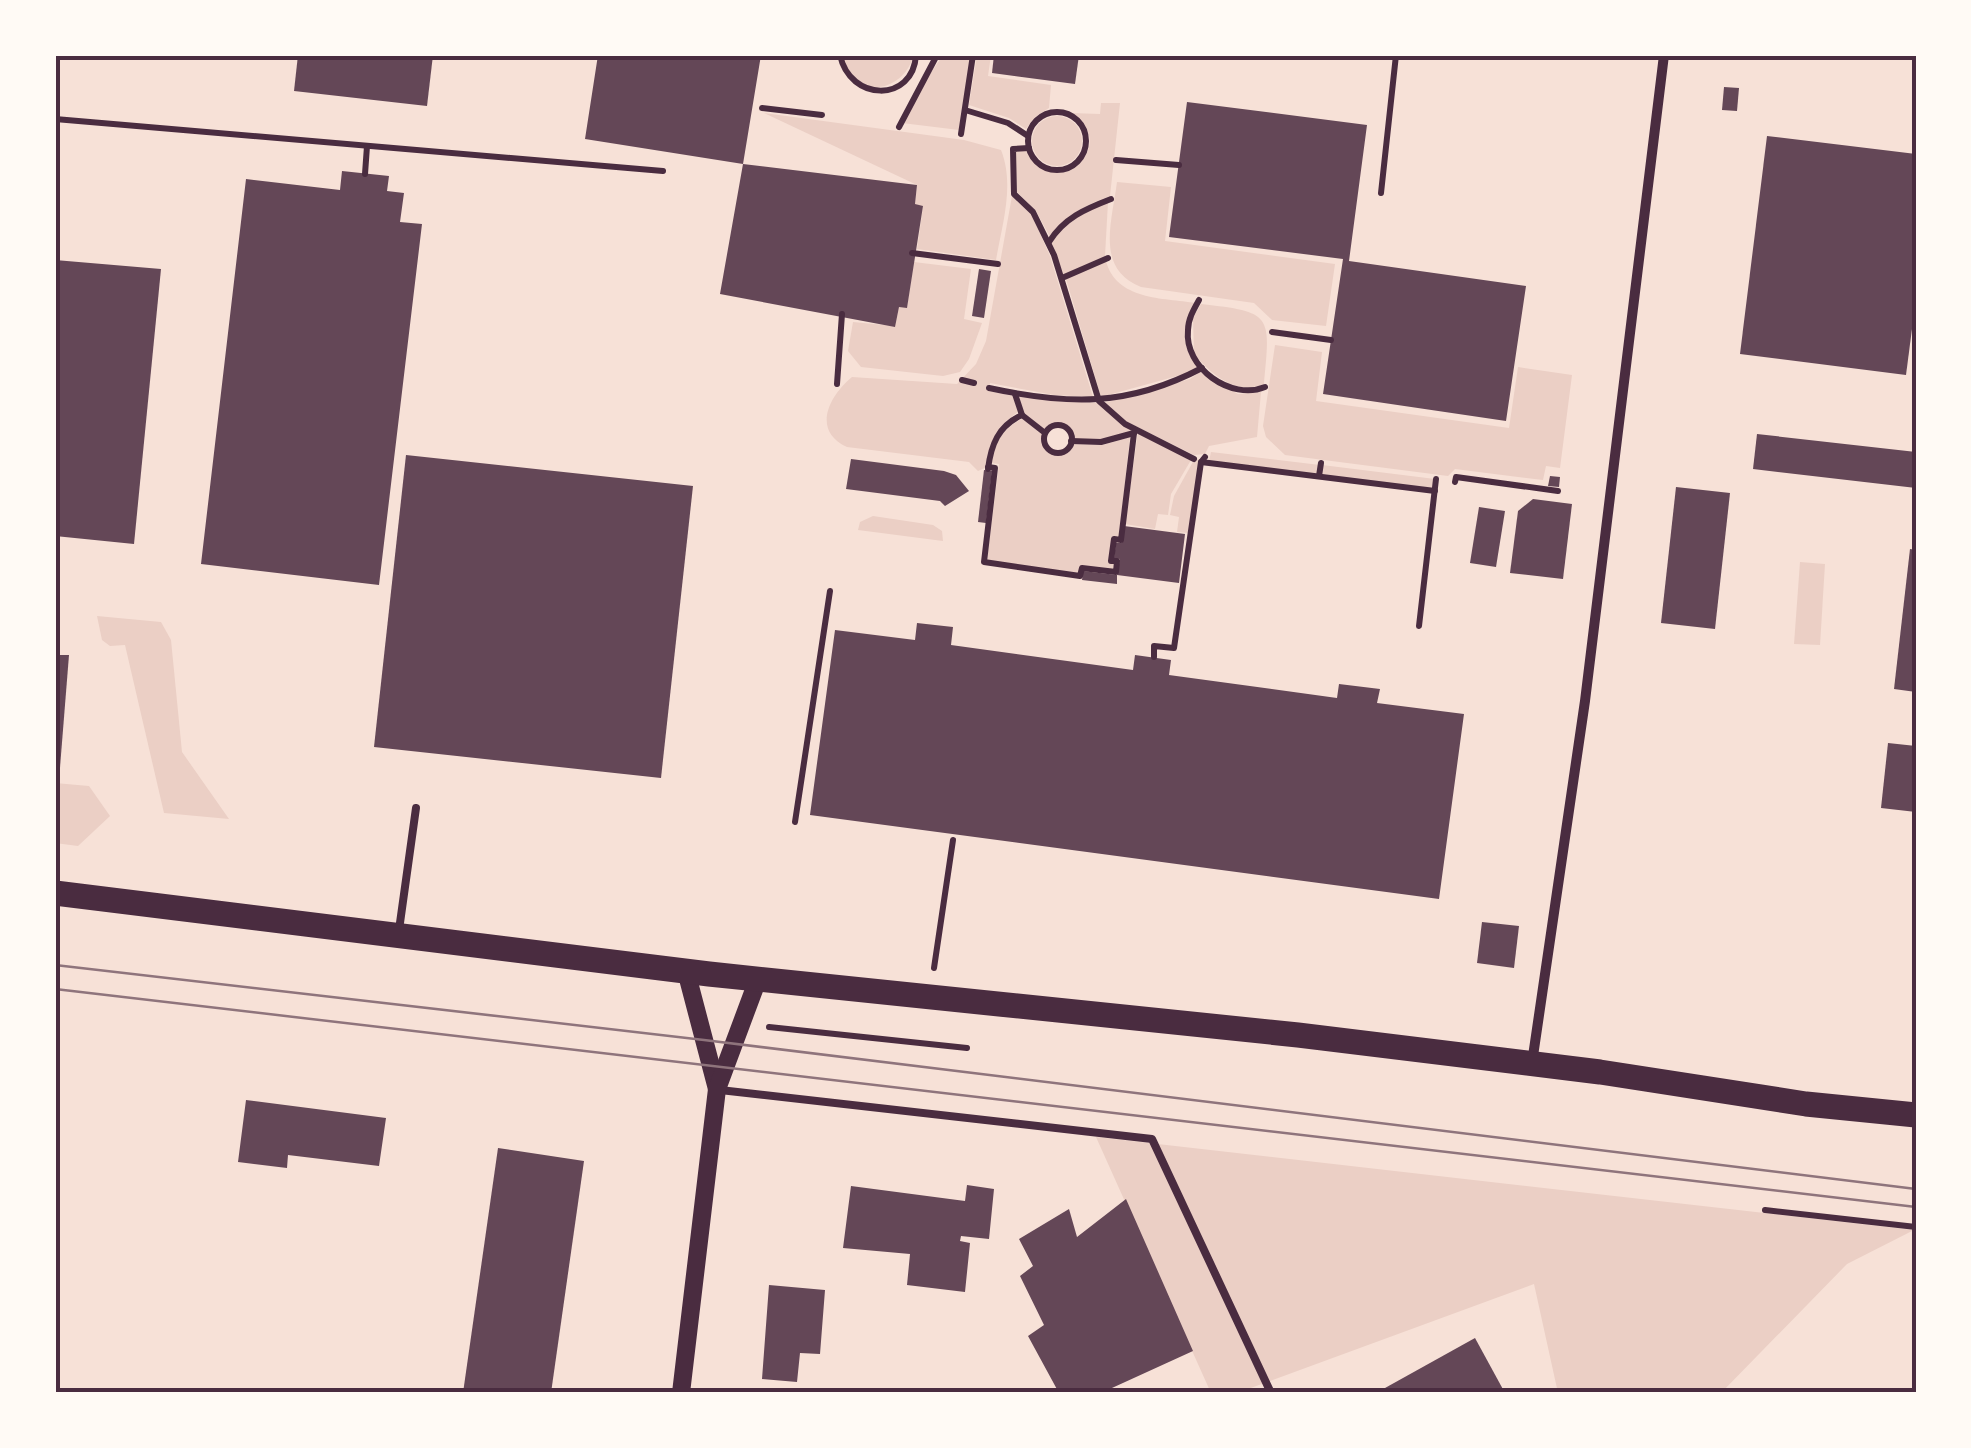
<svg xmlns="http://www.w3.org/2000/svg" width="1971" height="1448" viewBox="0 0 1971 1448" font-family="Lato,sans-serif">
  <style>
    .green { fill: #ebcfc5 }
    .building { fill: #644757 }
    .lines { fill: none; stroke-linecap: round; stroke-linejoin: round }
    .path { stroke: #4a2c40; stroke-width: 6 }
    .service { stroke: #4a2c40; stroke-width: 8 }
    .minor { stroke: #4a2c40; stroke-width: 10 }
    .tertiary { stroke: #4a2c40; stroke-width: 18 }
    .primary { stroke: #4a2c40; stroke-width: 25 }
    .tram { stroke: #8f747c; stroke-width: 2.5 }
    .neatline { fill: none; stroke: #4a2c40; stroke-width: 4 }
  </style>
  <rect width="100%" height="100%" fill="#f7e1d7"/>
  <g class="green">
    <path d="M843,55H913V58C899,97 848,98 843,55Z"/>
    <path d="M943,55H971L959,130L902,123L917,93Z"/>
    <path d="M977,55H991L988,76L1051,85L1049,108L1035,117L1026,129L1009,118L969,105Z"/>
    <path d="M1101,103H1120L1110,196C1086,205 1065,215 1050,237L1036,211L1017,192L1015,151L1028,150C1053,205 1123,145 1071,113L1100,114Z"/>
    <path d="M764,113L964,140L1001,150C1015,185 1002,225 996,260L917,249L923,207L915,204L917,185Z"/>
    <circle cx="1057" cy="141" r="25"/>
    <path d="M1117,182L1171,187L1165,241L1335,264L1326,326L1272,320L1254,303L1141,287C1095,269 1112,222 1117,182Z"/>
    <path d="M1012,196L1031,213L1050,256L1093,397L1054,395L990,383L989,391L1013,396L1018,412C996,427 990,443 987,467L978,471L969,462L847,447C812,431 828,397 852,377L957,384L976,364L986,341Z"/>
    <path d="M1108,202L1105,256L1063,275L1050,243C1065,221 1083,212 1108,202Z"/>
    <path d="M1106,261C1116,300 1163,298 1196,303C1183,325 1180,346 1198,367L1188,373L1101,397L1066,279Z"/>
    <path d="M914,262L971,269L964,319L982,323L969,359L960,372L943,376L861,367L848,351L853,322L895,326L899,307H907Z"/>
    <path d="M1201,304C1272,312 1271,314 1264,384C1236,396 1211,374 1194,354L1193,318Z"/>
    <path d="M1275,345L1322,352L1316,401L1509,428L1518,367L1572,375L1560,468L1546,466L1543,480L1455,469L1448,476L1285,455L1266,437L1263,426Z"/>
    <path d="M1200,372L1238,394L1261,392L1257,437L1209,446L1205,454L1194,455L1127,422L1104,403L1190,379Z"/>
    <path d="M1016,395L1057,401L1099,403L1135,430L1101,441H1073L1070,429L1061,424L1050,425L1045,431L1023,414Z"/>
    <path d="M1024,418L1043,435L1048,451C1058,456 1068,456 1073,444L1103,445L1130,437L1119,537L1113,538L1114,570L1079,574L987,560L999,464L991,463C995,442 1004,427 1024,418Z"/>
    <path d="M1138,432L1191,460L1171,494L1168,515L1158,514L1155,529L1125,524Z"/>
    <path d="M1211,452L1320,465L1318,475L1209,461Z"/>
    <path d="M1200,459L1189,533L1177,532L1179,517L1170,515L1174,496L1194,460Z"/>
    <path d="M1322,465L1435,479L1434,489L1320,475Z"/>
    <path d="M873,516L933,525L942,531L943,541L858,530L860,522Z"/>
    <path d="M1800,562L1825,564L1820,645L1794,644Z"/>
    <path d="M97,616L161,622L171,640L182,752L229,819L164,813L125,645L110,646L102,640Z"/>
    <path d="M55,783L89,786L110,816L78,846L55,843Z"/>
    <path d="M1096,1137L1914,1230L1847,1264L1721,1393H1558L1534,1284L1237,1393H1211Z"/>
  </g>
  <g class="building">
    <path d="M298,55H433L427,106L294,91Z"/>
    <path d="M598,55H761L743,164L917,185L915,204L923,206L907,308L899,307L895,327L720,294L743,164L585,139Z"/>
    <path d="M994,55H1079L1075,84L992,73Z"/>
    <path d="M1724,87L1739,88L1737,111L1722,110Z"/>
    <path d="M1187,102L1367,125L1349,261L1526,286L1506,421L1323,394L1343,259L1169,237Z"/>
    <path d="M1767,136L1916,154V298L1906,375L1740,354Z"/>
    <path d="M342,171L389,176L387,191L404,193L400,222L422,224L379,585L201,564L246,179L340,190Z"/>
    <path d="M55,260L161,269L134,544L55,536Z"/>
    <path d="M979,269L991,271L984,318L972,316Z"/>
    <path d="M1757,434L1916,452V488L1753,469Z"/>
    <path d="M406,455L693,486L661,778L374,747Z"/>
    <path d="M851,459L944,471L956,475L969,491L945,506L940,501L846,489Z"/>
    <path d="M984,470L992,471L986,523L978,522Z"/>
    <path d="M1550,476L1560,477L1559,487L1548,486Z"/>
    <path d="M1676,487L1730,493L1715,629L1661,623Z"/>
    <path d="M1533,499L1572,504L1563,579L1510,573L1518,511Z"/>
    <path d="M1479,507L1505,511L1496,567L1470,563Z"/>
    <path d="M1124,526L1185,534L1179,583L1117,575L1120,559L1114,558L1116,543H1122Z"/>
    <path d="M1910,549L1916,550V692L1894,689Z"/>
    <path d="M1083,571L1117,575V584L1082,580Z"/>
    <path d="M917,623L953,627L951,645L1133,670L1135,655L1171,660L1169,675L1337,698L1339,684L1380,689L1377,703L1464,714L1439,899L810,815L835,630L915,640Z"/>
    <path d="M55,655H69L59,780L55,779Z"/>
    <path d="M1888,743L1916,746V812L1881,808Z"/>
    <path d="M1482,922L1519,926L1514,968L1477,963Z"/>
    <path d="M246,1100L386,1118L379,1166L288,1155L287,1168L238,1162Z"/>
    <path d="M498,1148L584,1161L551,1393H463Z"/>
    <path d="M967,1185L994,1189L989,1239L961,1236L960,1241L970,1243L965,1292L907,1285L910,1254L843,1248L851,1186L965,1201Z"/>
    <path d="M1126,1199L1193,1351L1101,1393H1059L1028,1336L1044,1325L1020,1276L1033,1266L1019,1239L1069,1209L1077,1237Z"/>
    <path d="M769,1285L825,1290L820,1354L800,1353L797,1382L762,1379Z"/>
    <path d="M1475,1338L1505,1393H1376Z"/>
  </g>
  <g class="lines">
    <g class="path">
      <path d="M840,55C850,102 913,103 916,55"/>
      <path d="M762,108L822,115"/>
      <path d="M965,110L1008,123L1028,136"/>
      <circle cx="1057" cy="141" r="29"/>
      <path d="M55,119L663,171"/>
      <path d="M899,127L937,55"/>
      <path d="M961,134L973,55"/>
      <path d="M1029,148L1013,149L1014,194L1033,212L1054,255L1099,401L1125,424L1194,459"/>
      <path d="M1116,160L1179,165"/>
      <path d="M365,174L367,146"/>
      <path d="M1381,193L1396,55"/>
      <path d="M1049,242C1064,218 1085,209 1111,199"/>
      <path d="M912,253L998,264"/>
      <path d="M1062,278L1108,258"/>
      <path d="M1199,300C1194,309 1188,319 1188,330C1184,368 1231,401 1265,387"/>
      <path d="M1272,332L1331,340"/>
      <path d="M962,380L974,383"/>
      <path d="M837,384L842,314"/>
      <path d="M989,388C1068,405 1128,407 1202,368"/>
      <path d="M1015,394L1022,415L1045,433"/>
      <circle cx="1058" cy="439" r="14"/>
      <path d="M1071,441L1101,442L1134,433"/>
      <path d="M1201,462L1435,491"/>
      <path d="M988,467L995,468L984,562L1080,576L1082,568L1116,572L1117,561H1111L1114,539L1121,540L1134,433"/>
      <path d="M988,469C991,445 998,426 1022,415"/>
      <path d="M1319,476L1321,463"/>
      <path d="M1455,482L1456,477L1558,491"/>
      <path d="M1419,626L1436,479"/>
      <path d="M1154,657V646L1174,648L1201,462L1205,457"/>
      <path d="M795,822L830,591"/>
      <path d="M934,968L953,840"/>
      <path d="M769,1027L967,1048"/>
      <path d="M1765,1210L1916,1227"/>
    </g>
    <g class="service">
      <path d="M399,930L416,808"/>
      <path d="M720,1090L1152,1139L1271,1393"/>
    </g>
    <path class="minor" d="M1532,1063L1585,701L1664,55"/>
    <g class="tertiary">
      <path d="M686,971L717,1089"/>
      <path d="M681,1393L717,1089L758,979"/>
    </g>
    <path class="primary" d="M55,893L709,974L1298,1035L1600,1072L1806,1104L1916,1115"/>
    <g class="tram">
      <path d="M55,965L704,1040L1916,1189"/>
      <path d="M55,989L1916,1207"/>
    </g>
  </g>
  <rect width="1971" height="1448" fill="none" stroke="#fffaf5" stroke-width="115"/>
  <rect x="58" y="58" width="1856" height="1332" class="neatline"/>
</svg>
